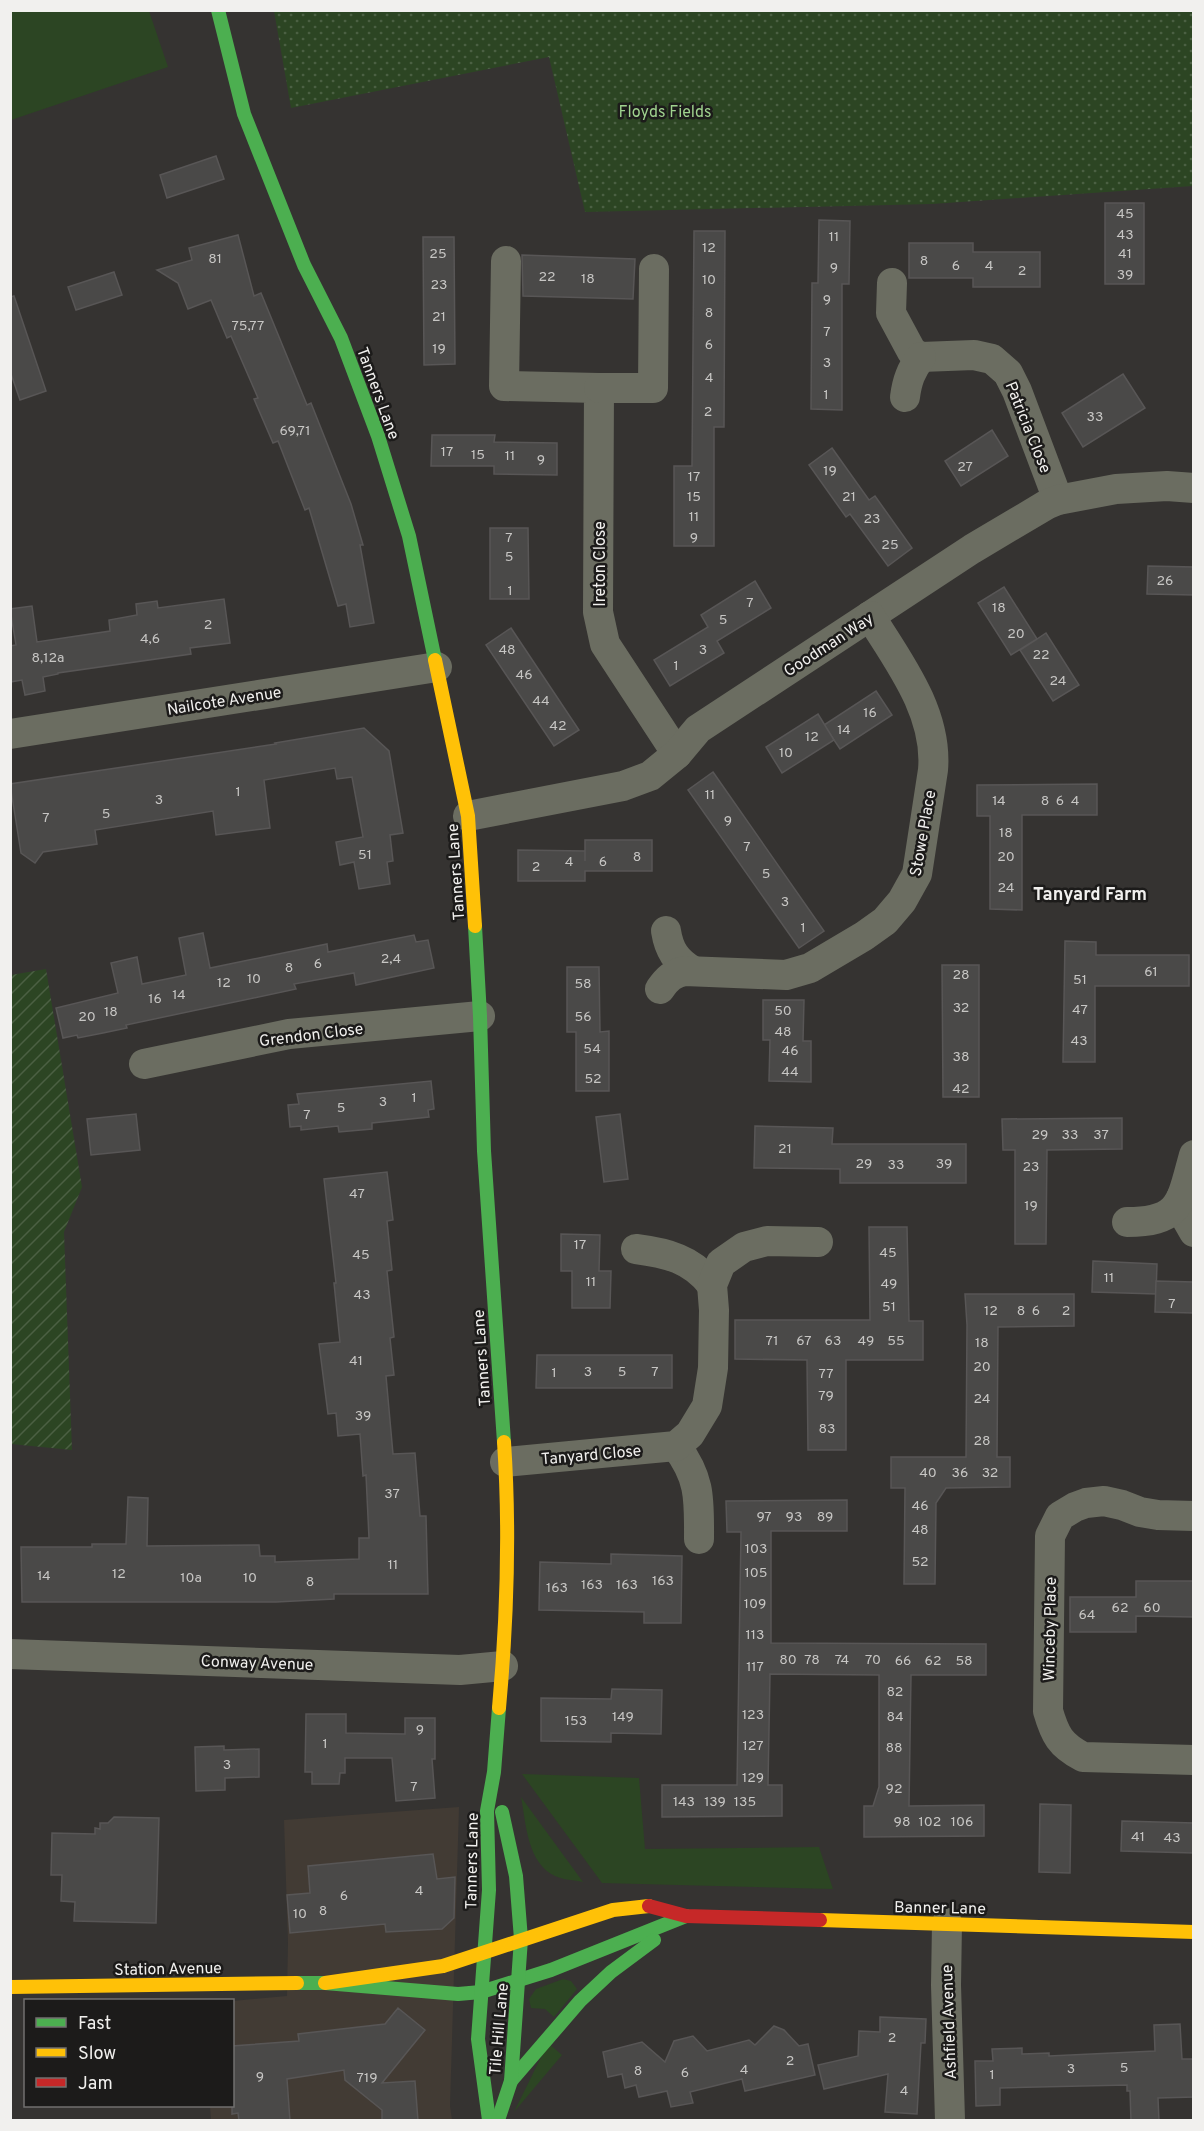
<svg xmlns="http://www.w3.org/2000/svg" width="1204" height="2131" viewBox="0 0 1204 2131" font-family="Overpass,sans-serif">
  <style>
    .built { fill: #423b34 }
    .grass { fill: #2c4523 }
    .park { fill: url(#park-dots) }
    .garden { fill: url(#garden-furrows) }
    .building { fill: #4a4948; stroke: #585656; stroke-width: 1.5 }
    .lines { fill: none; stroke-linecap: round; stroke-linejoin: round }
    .street { stroke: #6b6d61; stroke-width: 30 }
    .fast { stroke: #4caf50; stroke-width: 14 }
    .slow { stroke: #ffc107; stroke-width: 14 }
    .jam { stroke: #c62828; stroke-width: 14 }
    .labels { text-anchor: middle; stroke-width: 5; stroke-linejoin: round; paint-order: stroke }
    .number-label { font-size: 14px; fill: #c7c6c4 }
    .park-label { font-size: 16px; fill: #9fd28e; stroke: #1c1b1a }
    .street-label { font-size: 16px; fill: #f1f0ee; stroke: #1c1b1a }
    .neighbourhood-label { font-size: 18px; font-weight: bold; fill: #f1f0ee; stroke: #1c1b1a }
  </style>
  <defs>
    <pattern id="park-dots" width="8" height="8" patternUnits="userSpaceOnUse" patternTransform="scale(1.5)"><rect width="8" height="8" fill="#2c4523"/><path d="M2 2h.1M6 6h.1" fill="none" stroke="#4b6043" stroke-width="1.8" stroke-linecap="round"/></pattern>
    <pattern id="garden-furrows" width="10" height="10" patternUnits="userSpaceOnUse" patternTransform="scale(1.5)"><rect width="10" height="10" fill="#2c4523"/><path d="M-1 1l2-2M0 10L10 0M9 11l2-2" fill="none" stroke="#4b6043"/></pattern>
  </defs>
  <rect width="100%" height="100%" fill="#353331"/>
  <path class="built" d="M459,1807L450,2106L452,2120H211L210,2106H232L233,2001L287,1996L288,1942L284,1820Z"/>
  <g class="grass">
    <path d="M10,11H149L168,67L11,120Z"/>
    <path d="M522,1774L639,1778L645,1849L819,1847L833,1889L602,1883Z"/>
    <path d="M521,1797L583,1882C574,1880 563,1880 555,1876C527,1863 526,1823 521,1797Z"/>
    <path d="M563,1979L571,1981L577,1989L554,2017L545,2009L531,2008L529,1999L536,1989Z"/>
    <path d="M548,2043L562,2055L514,2112Z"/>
  </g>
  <path class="park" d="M274,11H1193V186L932,204L585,212L549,57L291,108Z"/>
  <path class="garden" d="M46,969L82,1187L64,1232L72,1450L11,1444V975Z"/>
  <g class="building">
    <path d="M216,156L224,179L167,198L160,175Z"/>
    <rect x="1105" y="203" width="39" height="81"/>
    <path d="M819,220L850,221L849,284H842V410L811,409L812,283H818Z"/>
    <path d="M694,231H725L724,427H714V546H674V466H692Z"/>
    <path d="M238,235L254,296L261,293L307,405L311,403L351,504L363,545H360L374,623L350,627L346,604L338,606L309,508L305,510L278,441L273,443L254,399L258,398L231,336L227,338L211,300L188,309L178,283L157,270L192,260L189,248Z"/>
    <path d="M423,237H454L455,364L424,365Z"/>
    <path d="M909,243H973V252H1040V287H973V278H909Z"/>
    <path d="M522,255L635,259L633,299L523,296Z"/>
    <path d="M114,272L122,295L76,310L68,287Z"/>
    <path d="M14,296L46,391L20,400L10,371V297Z"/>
    <path d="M1123,374L1145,408L1083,447L1062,413Z"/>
    <path d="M992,430L1008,456L961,486L945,461Z"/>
    <path d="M432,435H495L494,442L557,443V475L494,474V466H431Z"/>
    <path d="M832,448L869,500L875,496L912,548L888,566L850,514L846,517L809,465Z"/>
    <path d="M490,528H528L529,599H490Z"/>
    <path d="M1148,566L1194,567V595L1147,594Z"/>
    <path d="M755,581L771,608L717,641L724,653L670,686L654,660L708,627L701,615Z"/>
    <path d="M1004,587L1037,639L1046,633L1079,685L1053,701L1020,650L1037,639L1011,655L978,603Z"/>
    <path d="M224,599L230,643L190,648L191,654L58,673V674L43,677L45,691L25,695L22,680L10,682V646L16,645L10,609L32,606L37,642L110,631L109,620L137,615L136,604L157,601L158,608Z"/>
    <path d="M511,628L579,730L554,746L486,645Z"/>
    <path d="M876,691L892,715L840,749L824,725Z"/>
    <path d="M818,714L834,740L782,773L766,747Z"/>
    <path d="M364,728L389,751L403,833L390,835L393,861L387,862L390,884L359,889L354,862L340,865L336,842L363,837L352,777L337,779L335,768L264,780L270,828L216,835L213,811L95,830L97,844L43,852L35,863L21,853L10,784L276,744L275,743Z"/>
    <path d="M713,772L824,931L799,948L688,790Z"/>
    <path d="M1097,784V815H1022V910L990,909V816H977V785Z"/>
    <path d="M585,840H652V871H585V881H518V850L585,851V861Z"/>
    <path d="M203,933L210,968L327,944L328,952L414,935L416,942L428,940L434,968L356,985L354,973L294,984L296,989L126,1025L127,1028L103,1033L78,1038L77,1035L63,1038L56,1008L118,993L111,963L137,957L142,984L186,975L179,938Z"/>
    <path d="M1065,941L1096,942V955H1189V986H1095V1062H1063Z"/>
    <path d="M942,965H979V1097H943Z"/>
    <path d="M567,967H599L600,1032L609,1031V1091H576V1032H567Z"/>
    <path d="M763,1000H804L803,1041H811V1082L769,1081L770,1040H763Z"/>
    <path d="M431,1081L434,1109L428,1110L429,1117L372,1123V1129L339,1132L338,1126L301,1130V1126L290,1127L288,1105L299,1104L297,1094Z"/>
    <path d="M136,1114L140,1150L91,1155L87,1119Z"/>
    <path d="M620,1114L628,1179L604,1182L596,1117Z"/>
    <path d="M1122,1118V1149L1047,1150L1046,1244H1015V1150H1003L1002,1119Z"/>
    <path d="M755,1126L833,1128L832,1144H966V1183H840V1169L754,1168Z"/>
    <path d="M387,1172L393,1220L387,1221L392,1270L387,1271L394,1337L390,1338L394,1375L386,1376L393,1454L415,1453L420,1516H426L428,1594H334V1599L276,1602H22L21,1547H92V1544H126L128,1497L148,1498L147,1546L259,1545L260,1556H275V1562L359,1559V1538H369L366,1475L363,1476L360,1434L338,1436L336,1413L328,1414L319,1344L340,1342L334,1283H336L324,1179Z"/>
    <path d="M869,1227H907L909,1321H923V1360H846V1450H808L807,1360L735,1359V1320H870Z"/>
    <path d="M561,1234L600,1235L599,1271H611L610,1308H572V1271H561Z"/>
    <path d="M1093,1261L1157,1264L1156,1294L1092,1292Z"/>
    <path d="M1156,1281L1194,1282V1313L1155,1312Z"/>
    <path d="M965,1294H1074V1326L998,1327L997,1457H1010V1487L946,1488L936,1503L935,1584H904L905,1488H891V1457H966L967,1325Z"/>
    <path d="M537,1355H672V1388H536Z"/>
    <path d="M847,1500V1531H771V1643L986,1644V1675H911L909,1806L984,1805V1836L864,1837V1806H873L879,1787V1675L770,1674L768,1785H782V1816L662,1817V1785H737L741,1532H727L726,1501Z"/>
    <path d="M611,1554L682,1556L681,1623H644V1612L539,1610L540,1562L611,1564Z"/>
    <path d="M1136,1581H1194V1617L1136,1616V1632H1070V1597H1136Z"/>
    <path d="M612,1689L662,1690L661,1734L611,1733V1742L541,1741V1698L611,1699Z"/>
    <path d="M306,1714H346V1733L405,1734V1718H435V1759H432L435,1798L396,1801L392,1758H345V1773H340L339,1784H312V1772H305Z"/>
    <path d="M224,1746V1750L259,1749V1777L225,1778V1790L196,1791L195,1747Z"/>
    <path d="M1040,1804L1071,1805L1070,1873L1039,1872Z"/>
    <path d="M114,1817L159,1818L156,1923L74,1921L75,1902L61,1901L62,1875H51L52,1833L95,1834V1828L100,1829V1823H108Z"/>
    <path d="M1122,1821L1194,1823V1853L1121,1851Z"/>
    <path d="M433,1854L437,1879L455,1877L454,1918L442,1929L386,1932L385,1924L290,1933L287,1895L310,1893L308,1866Z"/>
    <path d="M398,2008L425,2030L382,2083L415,2081L418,2121H382V2110L345,2080L344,2070L287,2079L290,2121H239L238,2113L232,2114V2046L299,2041L298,2034L385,2024Z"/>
    <path d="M880,2017L926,2019L925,2043H921L917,2114L885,2112L888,2074L824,2089L818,2065L858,2056L859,2031L880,2032Z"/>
    <path d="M1180,2024L1182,2059H1194V2097L1158,2098L1159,2121H1131L1130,2091H1127V2085L1000,2088V2105L976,2106L975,2061H993L992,2049L1022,2048V2054L1049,2053V2056L1155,2051L1154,2025Z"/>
    <path d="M774,2026L784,2030L799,2046L808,2044L815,2075L745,2091L742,2079L690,2092L693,2103L671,2107L667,2091L639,2097L636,2085L625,2088L622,2074L608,2077L603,2052L642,2042L665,2062L674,2041L693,2036L707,2051L749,2040L755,2045Z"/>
  </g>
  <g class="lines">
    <g class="street">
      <path d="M506,261L504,386L599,388L598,612L605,644L677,754"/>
      <path d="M892,283L891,313L912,352L921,357L974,355L992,359L1008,373L1017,391L1058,500"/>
      <path d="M599,388H653L654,269"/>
      <path d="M905,397C907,381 911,370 921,357"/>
      <path d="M10,734L437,667"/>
      <path d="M468,816L623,786L650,776L677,754L698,729L972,549L1046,505L1058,500L1116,489L1167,486L1194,488"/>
      <path d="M666,931C669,950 676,961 693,971"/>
      <path d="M660,989C667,979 673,973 685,971L786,975L810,968L864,936L885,921L902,901L917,874L933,770C938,713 899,662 870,616"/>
      <path d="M144,1064L289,1034L480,1016"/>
      <path d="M1182,1196L1186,1218L1194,1232"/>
      <path d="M1127,1222C1182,1222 1181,1201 1194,1155"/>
      <path d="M636,1249C667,1253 692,1259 712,1285"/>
      <path d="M676,1446C701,1479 699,1500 699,1539"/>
      <path d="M505,1462L676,1446L690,1434L707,1406L713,1368L714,1310L712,1285L721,1263L744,1247L767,1241L818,1242"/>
      <path d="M1194,1516L1158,1515L1140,1512L1122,1505L1104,1501L1086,1503L1075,1507L1060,1516L1050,1536L1048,1711C1055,1735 1060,1745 1083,1757L1194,1760"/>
      <path d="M10,1654L460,1670L503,1666"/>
      <path d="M947,1923L946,1985L950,2120"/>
    </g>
    <g class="fast">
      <path d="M218,10L244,114L304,265L341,338L378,436L409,536L435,660"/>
      <path d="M475,926L480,1016L484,1151L504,1442"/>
      <path d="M297,1983H325L458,1994L481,1992L551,1970L686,1916"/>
      <path d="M511,2081L580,2001L611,1972L654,1940"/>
      <path d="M489,2120L478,2039L489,1890L487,1811L494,1772L499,1708"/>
      <path d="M498,2120L511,2081L521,1939L516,1876L502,1812"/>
    </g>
    <g class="slow">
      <path d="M435,660L468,816L475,926"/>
      <path d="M499,1708C507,1620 510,1530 504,1442"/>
      <path d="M820,1920L1194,1932"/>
      <path d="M325,1983L443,1966L613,1910L649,1906"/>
      <path d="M10,1987L297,1983"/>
    </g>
    <path class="jam" d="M649,1906L686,1916L820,1920"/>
  </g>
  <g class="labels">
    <g class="number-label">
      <text x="1125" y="218">45</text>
      <text x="1125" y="239">43</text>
      <text x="834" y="241">11</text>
      <text x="709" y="252">12</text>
      <text x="438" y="258">25</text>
      <text x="1125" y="258">41</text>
      <text x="215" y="263">81</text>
      <text x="924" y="265">8</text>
      <text x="956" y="270">6</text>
      <text x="989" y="270">4</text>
      <text x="834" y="272">9</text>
      <text x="1022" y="275">2</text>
      <text x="1125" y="279">39</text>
      <text x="547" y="281">22</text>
      <text x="588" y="283">18</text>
      <text x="709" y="284">10</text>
      <text x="439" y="289">23</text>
      <text x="827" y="304">9</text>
      <text x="709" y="317">8</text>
      <text x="439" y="321">21</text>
      <text x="248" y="330">75,77</text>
      <text x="827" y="336">7</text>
      <text x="709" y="349">6</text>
      <text x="439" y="353">19</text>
      <text x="827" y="367">3</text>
      <text x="709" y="382">4</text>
      <text x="826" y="399">1</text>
      <text x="708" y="416">2</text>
      <text x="1095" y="421">33</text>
      <text x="295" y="435">69,71</text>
      <text x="447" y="456">17</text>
      <text x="478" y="459">15</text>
      <text x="510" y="460">11</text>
      <text x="541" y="464">9</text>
      <text x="965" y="471">27</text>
      <text x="830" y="475">19</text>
      <text x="694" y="481">17</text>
      <text x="694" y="501">15</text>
      <text x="849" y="501">21</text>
      <text x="694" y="521">11</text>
      <text x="872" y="523">23</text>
      <text x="509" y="542">7</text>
      <text x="694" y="542">9</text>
      <text x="890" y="549">25</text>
      <text x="509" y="561">5</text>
      <text x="1165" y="585">26</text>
      <text x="510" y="595">1</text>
      <text x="750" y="607">7</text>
      <text x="999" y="612">18</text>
      <text x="723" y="624">5</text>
      <text x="208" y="629">2</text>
      <text x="1016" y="638">20</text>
      <text x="150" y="643">4,6</text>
      <text x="507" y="654">48</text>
      <text x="703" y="654">3</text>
      <text x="1041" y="659">22</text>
      <text x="48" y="662">8,12a</text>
      <text x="676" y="670">1</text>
      <text x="524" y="679">46</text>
      <text x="1058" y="685">24</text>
      <text x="541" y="705">44</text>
      <text x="870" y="717">16</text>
      <text x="558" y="730">42</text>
      <text x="844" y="734">14</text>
      <text x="812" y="741">12</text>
      <text x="786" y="757">10</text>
      <text x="238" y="796">1</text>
      <text x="710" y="799">11</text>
      <text x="159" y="804">3</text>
      <text x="999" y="805">14</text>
      <text x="1045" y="805">8</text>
      <text x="1060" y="805">6</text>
      <text x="1075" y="805">4</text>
      <text x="106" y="818">5</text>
      <text x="46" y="822">7</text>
      <text x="728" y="825">9</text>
      <text x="1006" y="837">18</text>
      <text x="747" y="851">7</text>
      <text x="365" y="859">51</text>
      <text x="637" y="861">8</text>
      <text x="1006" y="861">20</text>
      <text x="569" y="866">4</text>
      <text x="603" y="866">6</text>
      <text x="536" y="871">2</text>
      <text x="766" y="878">5</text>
      <text x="1006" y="892">24</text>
      <text x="785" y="906">3</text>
      <text x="803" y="932">1</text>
      <text x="391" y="963">2,4</text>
      <text x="318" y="968">6</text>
      <text x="289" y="972">8</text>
      <text x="1151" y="976">61</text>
      <text x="961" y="979">28</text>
      <text x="254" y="983">10</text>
      <text x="1080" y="984">51</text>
      <text x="224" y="987">12</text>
      <text x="583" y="988">58</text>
      <text x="179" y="999">14</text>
      <text x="155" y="1003">16</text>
      <text x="961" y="1012">32</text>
      <text x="1080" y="1014">47</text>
      <text x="783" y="1015">50</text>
      <text x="111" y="1016">18</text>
      <text x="87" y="1021">20</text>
      <text x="583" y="1021">56</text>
      <text x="783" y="1036">48</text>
      <text x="1079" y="1045">43</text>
      <text x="592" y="1053">54</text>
      <text x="790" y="1055">46</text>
      <text x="961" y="1061">38</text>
      <text x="790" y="1076">44</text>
      <text x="593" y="1083">52</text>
      <text x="961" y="1093">42</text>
      <text x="414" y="1102">1</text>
      <text x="383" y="1106">3</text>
      <text x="341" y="1112">5</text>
      <text x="307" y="1119">7</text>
      <text x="1040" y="1139">29</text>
      <text x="1070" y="1139">33</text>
      <text x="1101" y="1139">37</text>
      <text x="785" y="1153">21</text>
      <text x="864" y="1168">29</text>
      <text x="944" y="1168">39</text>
      <text x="896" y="1169">33</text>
      <text x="1031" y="1171">23</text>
      <text x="357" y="1198">47</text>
      <text x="1031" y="1210">19</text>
      <text x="580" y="1249">17</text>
      <text x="888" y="1257">45</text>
      <text x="361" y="1259">45</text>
      <text x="1109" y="1282">11</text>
      <text x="591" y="1286">11</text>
      <text x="889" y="1288">49</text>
      <text x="362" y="1299">43</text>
      <text x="1172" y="1308">7</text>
      <text x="889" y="1311">51</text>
      <text x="991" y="1315">12</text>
      <text x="1021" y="1315">8</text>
      <text x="1036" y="1315">6</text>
      <text x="1066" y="1315">2</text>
      <text x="772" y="1345">71</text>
      <text x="804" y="1345">67</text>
      <text x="833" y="1345">63</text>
      <text x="866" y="1345">49</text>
      <text x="896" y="1345">55</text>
      <text x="982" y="1347">18</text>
      <text x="356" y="1365">41</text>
      <text x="982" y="1371">20</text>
      <text x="588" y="1376">3</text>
      <text x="622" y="1376">5</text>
      <text x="655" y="1376">7</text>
      <text x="554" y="1377">1</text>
      <text x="826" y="1378">77</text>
      <text x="826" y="1400">79</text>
      <text x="982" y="1403">24</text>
      <text x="363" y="1420">39</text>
      <text x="827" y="1433">83</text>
      <text x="982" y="1445">28</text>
      <text x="928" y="1477">40</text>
      <text x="960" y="1477">36</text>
      <text x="990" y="1477">32</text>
      <text x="392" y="1498">37</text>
      <text x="920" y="1510">46</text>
      <text x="764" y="1521">97</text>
      <text x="794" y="1521">93</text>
      <text x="825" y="1521">89</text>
      <text x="920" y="1534">48</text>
      <text x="756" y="1553">103</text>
      <text x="920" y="1566">52</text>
      <text x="393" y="1569">11</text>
      <text x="756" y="1577">105</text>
      <text x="119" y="1578">12</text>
      <text x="44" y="1580">14</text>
      <text x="191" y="1582">10a</text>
      <text x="250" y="1582">10</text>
      <text x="663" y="1585">163</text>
      <text x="310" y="1586">8</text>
      <text x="592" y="1589">163</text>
      <text x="627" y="1589">163</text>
      <text x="557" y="1592">163</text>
      <text x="755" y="1608">109</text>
      <text x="1120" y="1612">62</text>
      <text x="1152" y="1612">60</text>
      <text x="1087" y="1619">64</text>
      <text x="755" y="1639">113</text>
      <text x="788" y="1664">80</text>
      <text x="812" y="1664">78</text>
      <text x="842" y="1664">74</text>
      <text x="873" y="1664">70</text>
      <text x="903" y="1665">66</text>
      <text x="933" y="1665">62</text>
      <text x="964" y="1665">58</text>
      <text x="755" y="1671">117</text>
      <text x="895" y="1696">82</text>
      <text x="753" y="1719">123</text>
      <text x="623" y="1721">149</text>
      <text x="895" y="1721">84</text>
      <text x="576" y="1725">153</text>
      <text x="420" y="1734">9</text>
      <text x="325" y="1748">1</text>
      <text x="753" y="1750">127</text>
      <text x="894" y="1752">88</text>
      <text x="227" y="1769">3</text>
      <text x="753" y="1782">129</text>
      <text x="414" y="1791">7</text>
      <text x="894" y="1793">92</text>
      <text x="684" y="1806">143</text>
      <text x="715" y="1806">139</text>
      <text x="745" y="1806">135</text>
      <text x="902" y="1826">98</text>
      <text x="930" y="1826">102</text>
      <text x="962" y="1826">106</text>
      <text x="1138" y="1841">41</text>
      <text x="1172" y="1842">43</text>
      <text x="419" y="1895">4</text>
      <text x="344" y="1900">6</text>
      <text x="323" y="1915">8</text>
      <text x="300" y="1918">10</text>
      <text x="892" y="2042">2</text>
      <text x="790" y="2065">2</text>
      <text x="1124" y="2072">5</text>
      <text x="1071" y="2073">3</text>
      <text x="744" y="2074">4</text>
      <text x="638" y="2075">8</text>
      <text x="685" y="2077">6</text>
      <text x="992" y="2079">1</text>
      <text x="260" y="2081">9</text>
      <text x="367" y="2082">719</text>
      <text x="904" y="2095">4</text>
    </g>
    <g class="park-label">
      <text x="665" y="117">Floyds Fields</text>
    </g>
    <g class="street-label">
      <text transform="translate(379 393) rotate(70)" y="6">Tanners Lane</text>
      <text transform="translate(1029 427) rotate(68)" y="6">Patricia Close</text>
      <text transform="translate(599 564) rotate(-90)" y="6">Ireton Close</text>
      <text transform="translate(828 644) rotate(-33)" y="6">Goodman Way</text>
      <text transform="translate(224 700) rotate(-9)" y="6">Nailcote Avenue</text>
      <text transform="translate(922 833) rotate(-80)" y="6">Stowe Place</text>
      <text transform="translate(455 872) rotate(-94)" y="6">Tanners Lane</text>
      <text transform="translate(311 1034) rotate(-7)" y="6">Grendon Close</text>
      <text transform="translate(481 1358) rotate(-94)" y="6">Tanners Lane</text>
      <text transform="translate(591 1454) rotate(-5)" y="6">Tanyard Close</text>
      <text transform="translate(1049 1629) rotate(-89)" y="6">Winceby Place</text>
      <text transform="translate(257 1662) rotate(2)" y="6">Conway Avenue</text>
      <text transform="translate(471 1861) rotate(-89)" y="6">Tanners Lane</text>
      <text transform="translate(940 1907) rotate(1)" y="6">Banner Lane</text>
      <text transform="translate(168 1968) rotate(-1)" y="6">Station Avenue</text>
      <text transform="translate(948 2022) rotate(-92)" y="6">Ashfield Avenue</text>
      <text transform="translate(498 2029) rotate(-85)" y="6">Tile Hill Lane</text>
    </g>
    <g class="neighbourhood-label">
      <text x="1090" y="900">Tanyard Farm</text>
    </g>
  </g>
  <rect width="1204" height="2131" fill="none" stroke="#f1f0ee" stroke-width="24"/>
  <rect x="24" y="1999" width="210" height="108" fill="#1c1b1a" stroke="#71706f" stroke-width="1.5"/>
  <rect x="36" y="2018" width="30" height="9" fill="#4caf50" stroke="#71706f" stroke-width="1.5"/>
  <text x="78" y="2029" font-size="18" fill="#f1f0ee">Fast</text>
  <rect x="36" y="2048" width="30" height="9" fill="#ffc107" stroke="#71706f" stroke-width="1.5"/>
  <text x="78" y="2059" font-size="18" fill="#f1f0ee">Slow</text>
  <rect x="36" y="2078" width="30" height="9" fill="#c62828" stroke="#71706f" stroke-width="1.5"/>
  <text x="78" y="2089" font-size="18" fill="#f1f0ee">Jam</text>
</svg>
